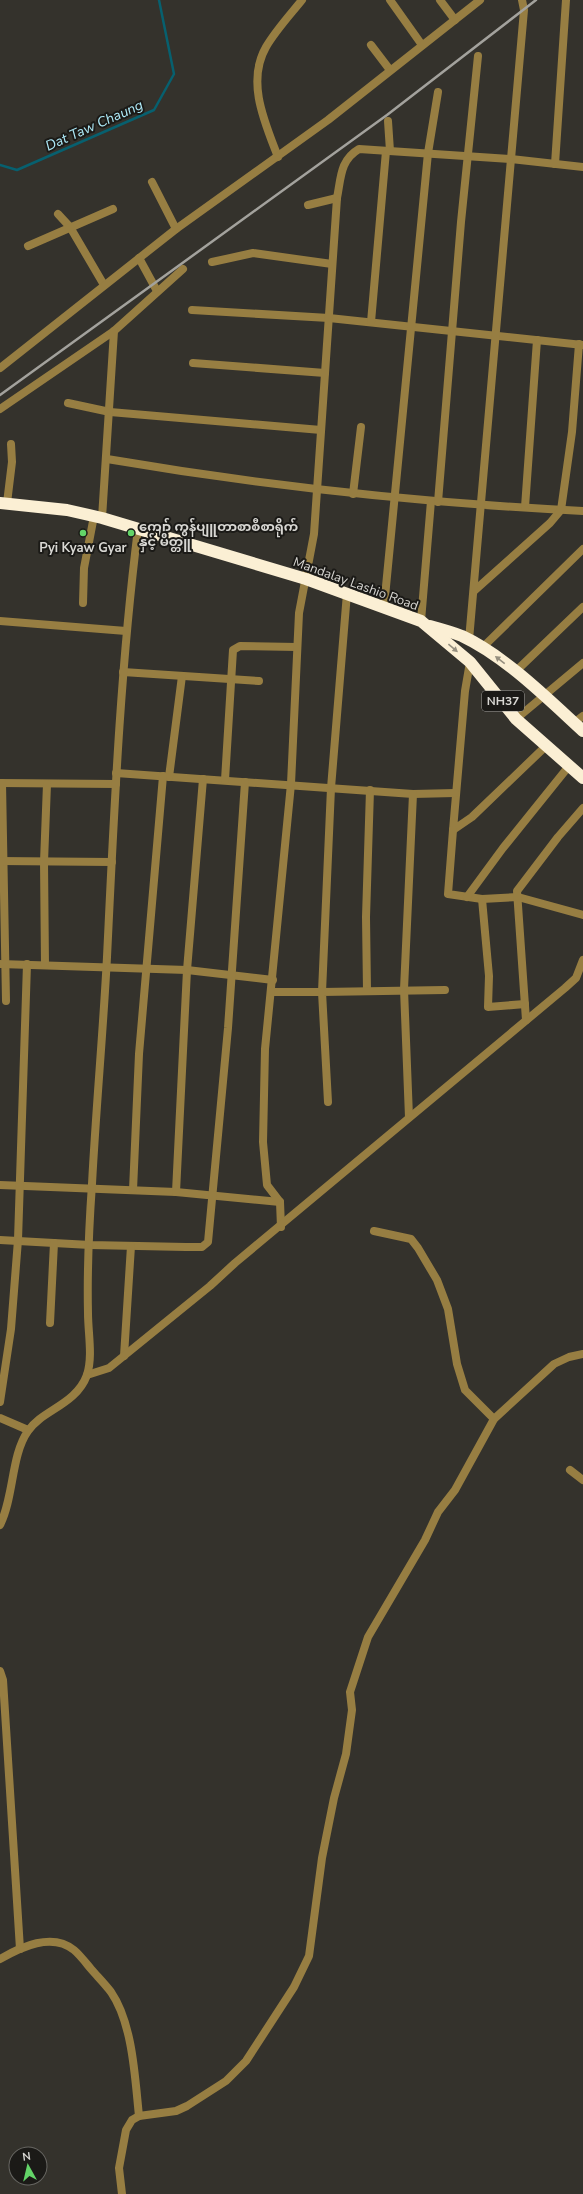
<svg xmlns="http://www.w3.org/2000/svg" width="583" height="2194" viewBox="0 0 583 2194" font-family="'Nunito Sans','Noto Sans Myanmar',sans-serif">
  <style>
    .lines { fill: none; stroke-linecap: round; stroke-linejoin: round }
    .stream { stroke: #07606f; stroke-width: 2.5 }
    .street { stroke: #977e42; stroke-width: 8 }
    .highway { stroke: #fbefd4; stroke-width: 12 }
    .rail { stroke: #a3a29d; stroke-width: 2.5 }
    .oneway { fill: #968f7f }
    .poi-dot { fill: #63d468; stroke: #1b1a17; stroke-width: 1.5 }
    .labels { text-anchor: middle; stroke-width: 4; stroke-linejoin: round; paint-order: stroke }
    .shield { fill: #1b1a17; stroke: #9f9e9b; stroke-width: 1 }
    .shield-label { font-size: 12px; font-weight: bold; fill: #d8d7d3 }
    .poi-label { font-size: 13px; font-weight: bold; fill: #d8d7d3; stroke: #1b1a17; text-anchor: start }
    .street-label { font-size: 13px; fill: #d8d7d3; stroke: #1b1a17 }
    .water-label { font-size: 14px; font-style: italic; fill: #afebf9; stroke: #1b1a17 }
  </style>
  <rect width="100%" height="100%" fill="#34322c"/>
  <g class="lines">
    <path class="stream" d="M0,165L17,170L154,110L174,74L159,0"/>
    <g class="street">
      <path d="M390,0L422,45"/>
      <path d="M440,0L455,20"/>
      <path d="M371,45L390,70"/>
      <path d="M388,121L390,151"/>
      <path d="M278,157C265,123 246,82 266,47C276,30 290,15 302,0"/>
      <path d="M555,164L566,0"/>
      <path d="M152,182L176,229"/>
      <path d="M308,205L337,198"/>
      <path d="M58,214L70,227L104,285"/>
      <path d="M28,246L113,209"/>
      <path d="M139,258L157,291"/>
      <path d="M212,262L253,253L332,264"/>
      <path d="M192,310L329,318L583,345"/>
      <path d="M371,322L386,151"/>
      <path d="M193,363L325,373"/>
      <path d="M0,368L176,229L328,120L480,0"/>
      <path d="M68,403L110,412L321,430"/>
      <path d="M0,409L114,331L183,269"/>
      <path d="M107,459C265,486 423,503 583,511"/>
      <path d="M353,494L361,427"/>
      <path d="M438,502L461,222L478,56"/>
      <path d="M7,503L12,462L11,444"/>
      <path d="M525,507L537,340"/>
      <path d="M102,518L114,331"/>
      <path d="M474,591L550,523L561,510L572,432L579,344"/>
      <path d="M83,603L84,568L94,516"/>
      <path d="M384,607L428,153L438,92"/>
      <path d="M0,621L126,631"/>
      <path d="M421,621L431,501"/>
      <path d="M469,640L524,10L522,0"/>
      <path d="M483,647L583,549"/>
      <path d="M470,662L465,691L453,830L472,817L546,746"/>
      <path d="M123,672L259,681"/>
      <path d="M515,672L583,607"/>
      <path d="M516,719L583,663"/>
      <path d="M574,723L583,716"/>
      <path d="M116,773L413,794L455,793"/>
      <path d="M169,777L182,676"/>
      <path d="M225,780L233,650L240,646L297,647"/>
      <path d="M0,783L116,784"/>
      <path d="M2,783L6,1001"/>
      <path d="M453,830L448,894L482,899L518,897L583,915"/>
      <path d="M0,861L112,862"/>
      <path d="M467,897L503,848L569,766"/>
      <path d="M482,899L489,976L488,1007L525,1004"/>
      <path d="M0,964L187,970L273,980"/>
      <path d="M45,965L44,862L47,784"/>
      <path d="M367,991L366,917L370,790"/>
      <path d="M272,992H322L331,788L347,593"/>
      <path d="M526,1020L517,891L558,837L583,808"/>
      <path d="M328,1102L322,992L445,990"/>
      <path d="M409,1117L404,989L413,794"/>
      <path d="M0,1185L176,1192L280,1202"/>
      <path d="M133,1190L139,1054L163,776"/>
      <path d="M176,1192L187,970L203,779"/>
      <path d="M281,1227L280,1202L267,1185L263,1142L265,1049L291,784L299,613L314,534L337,198C341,178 340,160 359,149L511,159L583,167"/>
      <path d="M374,1231L411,1239L418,1248L437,1280L448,1309L457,1364L465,1390L494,1419"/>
      <path d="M0,1240L90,1245L186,1247H202L208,1242L228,1028L245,782"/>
      <path d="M50,1323L54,1243"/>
      <path d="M124,1356L131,1246"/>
      <path d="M87,1375L109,1368L210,1286L235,1263L565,988L576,978L583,960"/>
      <path d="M0,1402L11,1329L18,1240L27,964"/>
      <path d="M0,1418L28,1430"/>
      <path d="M570,1470L583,1480"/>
      <path d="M0,1525C14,1497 11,1455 28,1431C42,1410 76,1405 87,1375C93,1356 88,1333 88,1313C87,1270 89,1227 92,1184C96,1108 103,1033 107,957C114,814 120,671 138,529"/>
      <path d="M0,1671L3,1680L20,1949"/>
      <path d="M0,1959C21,1947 52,1932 74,1950C80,1955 86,1963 91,1969C97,1976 105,1984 111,1992C133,2024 135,2079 139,2116"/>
      <path d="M122,2194L119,2168L126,2130L132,2120L139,2116L176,2111L187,2106L226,2081L246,2061L294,1987L309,1956L322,1858L334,1798L346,1754L352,1710L350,1692L368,1637L425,1540L438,1512L455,1490L494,1419L554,1364L569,1357L583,1354"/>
    </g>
    <g class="highway">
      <path d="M0,503L67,510L102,518L306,579L421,621L470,662L516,719L583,778"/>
      <path d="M430,626C441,629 452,632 462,636C505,656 548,699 583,731"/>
    </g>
    <path class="rail" d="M0,395L387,115L536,0"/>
  </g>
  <defs><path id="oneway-solid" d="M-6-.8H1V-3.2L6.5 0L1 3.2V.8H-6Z"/></defs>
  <g class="oneway">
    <use href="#oneway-solid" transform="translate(453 648) rotate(40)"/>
    <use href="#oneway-solid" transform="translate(500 660) rotate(-142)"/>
  </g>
  <g class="poi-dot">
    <circle cx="83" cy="533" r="4"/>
    <circle cx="131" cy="533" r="4"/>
  </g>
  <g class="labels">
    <rect class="shield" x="482" y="691" width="42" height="20" rx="3"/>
    <g class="shield-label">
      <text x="503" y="705">NH37</text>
    </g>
    <g class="poi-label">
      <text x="139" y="531">ကျော် ကွန်ပျူတာစာစီစာရိုက်<tspan x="139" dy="15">နှင့် မိတ္တူ</tspan></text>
      <text x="83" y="552" text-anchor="middle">Pyi Kyaw Gyar</text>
    </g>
    <g class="street-label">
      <text transform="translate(356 583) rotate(20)" y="5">Mandalay Lashio Road</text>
    </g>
    <g class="water-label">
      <text transform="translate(94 125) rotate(-24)" y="5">Dat Taw Chaung</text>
    </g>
  </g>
  <g transform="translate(28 2166) rotate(352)"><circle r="19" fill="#1b1a17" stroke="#676662"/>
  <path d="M0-3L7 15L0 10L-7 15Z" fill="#63d468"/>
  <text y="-6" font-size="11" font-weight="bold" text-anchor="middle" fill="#d8d7d3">N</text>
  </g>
</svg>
